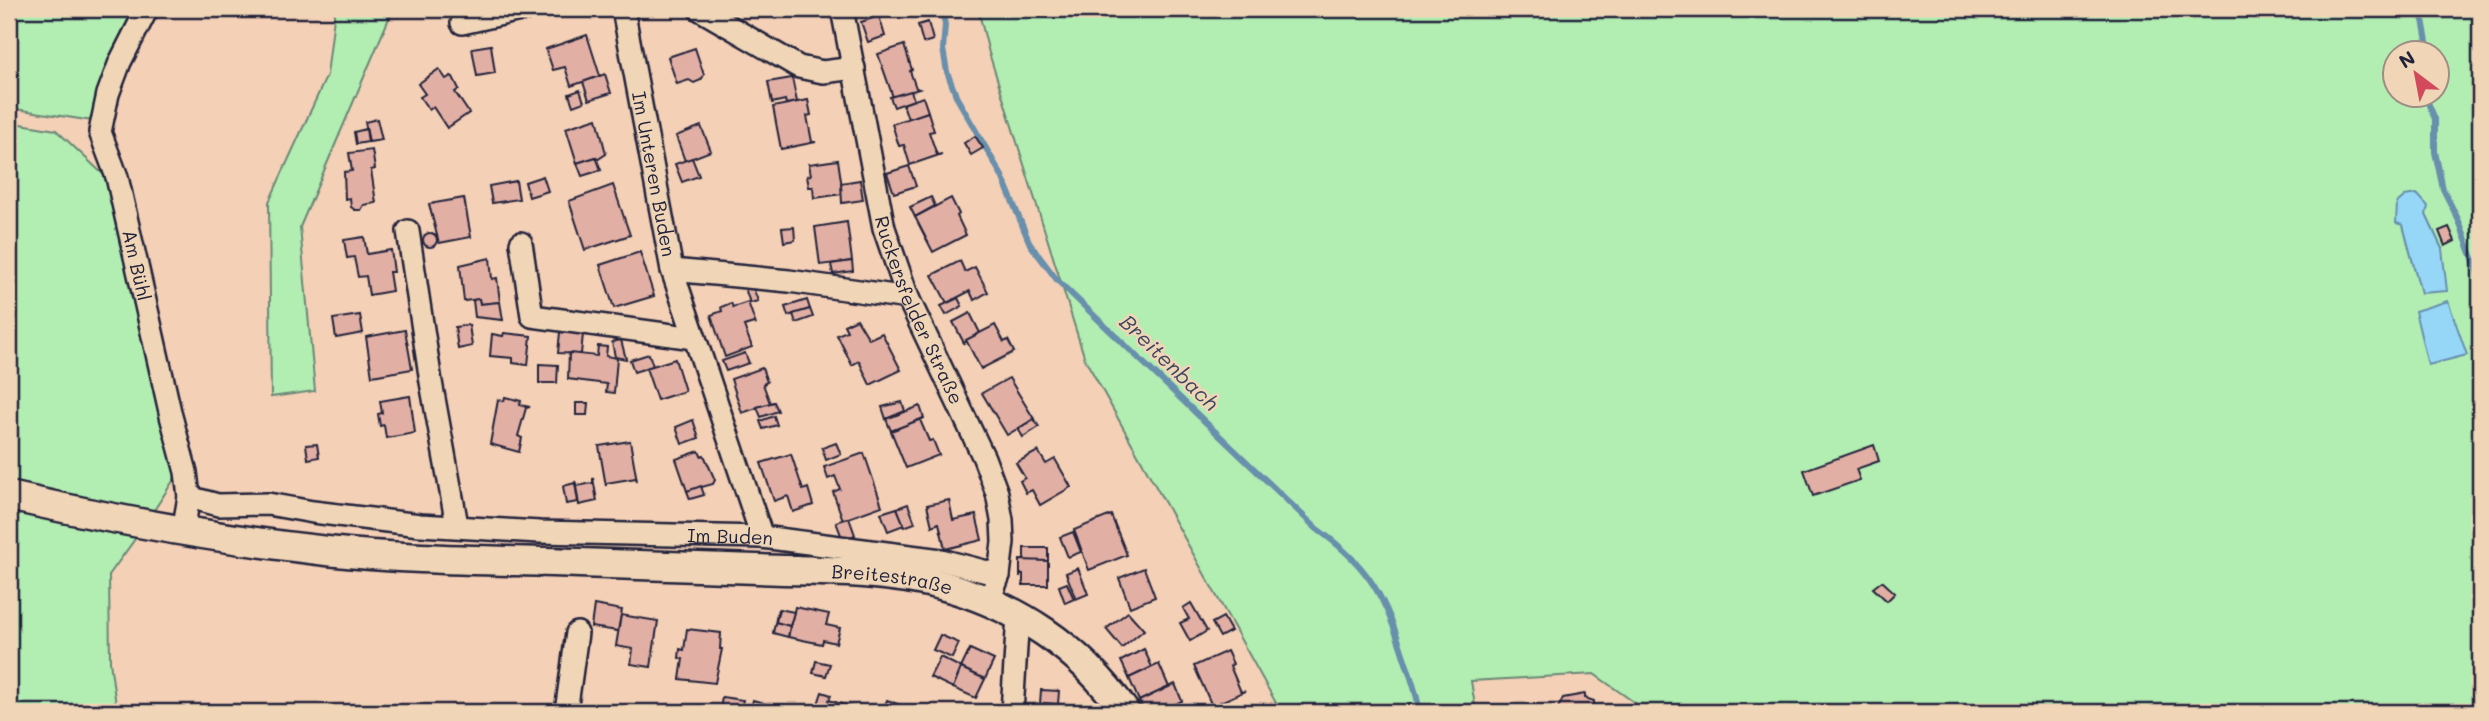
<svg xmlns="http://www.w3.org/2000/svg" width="2489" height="721" viewBox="0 0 2489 721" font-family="Mali,sans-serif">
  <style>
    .green { fill: #b2edb2; stroke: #6a8876; stroke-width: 2; fill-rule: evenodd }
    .water { fill: #96d7f7; stroke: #688fac; stroke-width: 2 }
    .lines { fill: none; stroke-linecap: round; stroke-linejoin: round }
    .stream { stroke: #688fac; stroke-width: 6 }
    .building { fill: #e2afa5; stroke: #22223b; stroke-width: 2 }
    .street-casing { stroke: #22223b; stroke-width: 26 }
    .secondary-casing { stroke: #22223b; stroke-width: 33 }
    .street { stroke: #f0d6b7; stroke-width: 21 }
    .secondary { stroke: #f0d6b7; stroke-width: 28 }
    .labels { text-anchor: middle; stroke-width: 5; stroke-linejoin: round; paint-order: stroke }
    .street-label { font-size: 19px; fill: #22223b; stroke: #f0d6b7 }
    .water-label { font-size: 21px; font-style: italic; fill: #394661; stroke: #f0d6b7 }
  </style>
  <rect width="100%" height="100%" fill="#f4d0b6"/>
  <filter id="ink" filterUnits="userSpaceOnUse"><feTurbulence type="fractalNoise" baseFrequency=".0143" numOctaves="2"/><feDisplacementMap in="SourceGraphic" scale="14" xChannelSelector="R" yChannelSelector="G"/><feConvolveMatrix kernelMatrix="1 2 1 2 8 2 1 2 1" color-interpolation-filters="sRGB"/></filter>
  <g filter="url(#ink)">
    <g class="green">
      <path d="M9,9H136L109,60L93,121L9,108Z"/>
      <path d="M335,9H393L300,227L315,391L271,397L269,202L327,75Z"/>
      <path d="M978,9H2480V712H1648L1594,674L1471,681L1476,712H1281L1085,359L989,53ZM2394,52H2436V94H2394ZM2426,215L2442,249L2421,292L2403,225Z"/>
      <path d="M9,122L56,130L106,177L180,470L149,518L9,486Z"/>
      <path d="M9,500L140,532L109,575L110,662L117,712H9Z"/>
    </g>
    <g class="water">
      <path d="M2417,194L2428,206L2426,215L2442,249L2447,291L2421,293L2403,225L2396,223L2397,203L2405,196Z"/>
      <path d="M2448,301L2467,355L2428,365L2415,311Z"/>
    </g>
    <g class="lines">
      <g class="stream">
        <path d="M942,9L945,25L943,49L947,72L957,98L1002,176L1030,244L1057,280L1317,529C1371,567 1385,598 1405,660C1411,677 1417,694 1420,712"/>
        <path d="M2421,9L2429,52"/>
        <path d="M2428,94L2426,98L2435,119V152L2443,189L2458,219L2477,269L2480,289"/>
      </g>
    </g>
    <g class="building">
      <path d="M787,9H815L813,13L808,15L803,13L790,17Z"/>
      <path d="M879,16L885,36L868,42L861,22Z"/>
      <path d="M928,22L933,40L923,43L918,25Z"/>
      <path d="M587,35L600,76L571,86L565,67L553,70L546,49Z"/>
      <path d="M491,45L495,73L477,76L472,48Z"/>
      <path d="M904,45L912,70L910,71L916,88L919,89L893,97L878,54Z"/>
      <path d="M695,48L704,75L701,80L694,83L689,80L677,84L668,57Z"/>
      <path d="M439,69L446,79L451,76L453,77L459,89L455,92L469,113L447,128L433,107L429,110L420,97L425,94L418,84Z"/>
      <path d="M605,74L611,93L589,100L583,82Z"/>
      <path d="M792,78L797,102L786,104L785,100L772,103L768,82Z"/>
      <path d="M580,90L584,102L573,106L569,94Z"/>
      <path d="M911,91L914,100L894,107L890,97Z"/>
      <path d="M923,97L928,112L908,119L903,104Z"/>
      <path d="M808,100L811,115L807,116L812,142H816L781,149L773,107Z"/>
      <path d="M928,112L934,131L929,132L937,155L942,154L910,165L904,145L899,146L892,124Z"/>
      <path d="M597,118L606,154L597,160L596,157L577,163L566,128Z"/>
      <path d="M377,119L382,140L369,142L365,122Z"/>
      <path d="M701,126L711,151L685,161L676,136Z"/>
      <path d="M366,129L368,142L356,144L354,132Z"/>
      <path d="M975,136L983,148L971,155L964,143Z"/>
      <path d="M372,150L375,169L371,170L376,203L364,205L361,210H355L351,207L350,198L345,199L344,172L352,171L349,153Z"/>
      <path d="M596,157L601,170L582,176L577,163Z"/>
      <path d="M692,158L699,176L682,182L675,164Z"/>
      <path d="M838,160L843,194L814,198L813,187H809L807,176L811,175L809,164Z"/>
      <path d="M909,166L916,186L894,193L887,173Z"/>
      <path d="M543,176L548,191L529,197L525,182Z"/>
      <path d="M860,180L863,200L842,203L841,183Z"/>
      <path d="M516,181L519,199L492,203L489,186Z"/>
      <path d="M613,185L630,235L585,250L569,201Z"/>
      <path d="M931,197L935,206L915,217L910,207Z"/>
      <path d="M464,198L471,237L439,243L429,204Z"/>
      <path d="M951,198L959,214L957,216L966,235L933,252L915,217Z"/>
      <path d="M847,222L852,261L820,265L815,227Z"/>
      <path d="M794,227L795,240L784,242L782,228Z"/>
      <path d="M2449,227L2455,241L2445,246L2439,231Z"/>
      <circle cx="430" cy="240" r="7"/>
      <path d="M364,237L367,254L391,250L394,272H389L392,291L369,295L366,276L358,277L354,257L347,258L344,240Z"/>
      <path d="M640,252L654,296L614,308L600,265Z"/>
      <path d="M490,258L492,279L497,278L500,302L480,304L479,299L464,301L460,265Z"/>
      <path d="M852,261L853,271L833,274L831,264Z"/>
      <path d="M960,261L965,272L975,267L988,292L974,300L970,291L947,303L932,275Z"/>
      <path d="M752,285L758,301L750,303L745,288Z"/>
      <path d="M958,298L962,306L946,315L941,306Z"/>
      <path d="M479,299L480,304L500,302L503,320L475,317L473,300Z"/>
      <path d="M807,300L810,309L788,316L785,307Z"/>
      <path d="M748,302L756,325L754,323L744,326L752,347L725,357L711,315L722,311L721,307L731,303L733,307Z"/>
      <path d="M810,309L813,317L796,323L793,314Z"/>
      <path d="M970,313L980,333L964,343L953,322Z"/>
      <path d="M360,315L363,333L336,338L333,319Z"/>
      <path d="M857,319L869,339L882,333L901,370L870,385L859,361L852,365L837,335L847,331L844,325Z"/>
      <path d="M469,325L472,346L458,349L455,327Z"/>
      <path d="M995,325L1004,342L1008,340L1014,352L981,369L966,340Z"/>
      <path d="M405,330L412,369L372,376L366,337Z"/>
      <path d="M560,332L583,334L581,354L558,353Z"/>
      <path d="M504,333L531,336L528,365L513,363V358L490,356L492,334L503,336Z"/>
      <path d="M621,340L626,359L615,357L612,342Z"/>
      <path d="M598,346L607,347L606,356L617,358L614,393L606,392L607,384L568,379L569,353L597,356Z"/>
      <path d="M745,353L749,363L726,371L722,361Z"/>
      <path d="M649,354L653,366L634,372L630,360Z"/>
      <path d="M675,359L685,391L657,400L646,368Z"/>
      <path d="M539,364L558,365L557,383H539Z"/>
      <path d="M762,368L767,382L763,384L770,403L774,402L742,413L731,379Z"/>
      <path d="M1009,378L1034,419L1007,435L982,393Z"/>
      <path d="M410,396L415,433L386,438L384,425L380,426L378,414L382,413L380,401Z"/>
      <path d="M505,397L521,401L520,405L530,407L526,408L518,436L522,438L519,452L490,444L498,400L504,401Z"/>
      <path d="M774,402L778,411L761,417L757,407Z"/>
      <path d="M902,402L905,411L886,419L882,407Z"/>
      <path d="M576,403H588L587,415H576Z"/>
      <path d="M920,406L924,418L891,431L886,419Z"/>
      <path d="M774,416L777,425L763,429L760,421Z"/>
      <path d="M924,418L920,420L929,441L933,440L939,455L906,468L891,431Z"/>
      <path d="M1034,419L1039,427L1023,437L1018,429Z"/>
      <path d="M693,420L699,438L682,444L676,427Z"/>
      <path d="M630,441L637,481L636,478L606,483V486L599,446Z"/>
      <path d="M836,443L841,454L826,460L822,448Z"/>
      <path d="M317,444L319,457L308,459L306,445Z"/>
      <path d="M1874,445L1879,461L1856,469L1860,480L1813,496L1804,470Z"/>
      <path d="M699,451L701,456L704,455L715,480L713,484L687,491L676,459Z"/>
      <path d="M1038,451L1046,464L1055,459L1071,487L1040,505L1032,490L1026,493L1020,481L1025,478L1016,463Z"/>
      <path d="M864,453L882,506L843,520L833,492L840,489L835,476L828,479L824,467Z"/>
      <path d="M791,454L803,490L808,488L813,505L793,512L788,496L774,501L761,463Z"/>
      <path d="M593,478L597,501L579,505L575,481L577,486L593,483Z"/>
      <path d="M575,483L578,502L566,504L563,486Z"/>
      <path d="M701,486L704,495L690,499L687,491Z"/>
      <path d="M949,500L953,520L976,515L982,540L945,549L939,523L932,526L927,505Z"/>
      <path d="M908,504L915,523L904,527L897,508Z"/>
      <path d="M897,508L904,525L888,531L881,513Z"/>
      <path d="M1111,515L1127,555L1089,570L1074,530Z"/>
      <path d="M849,518L855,535L843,540L836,522Z"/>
      <path d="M1073,532L1081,552L1068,557L1060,537Z"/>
      <rect x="1024" y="548" width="24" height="13"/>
      <path d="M1020,560L1048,561V585H1023V574H1020V577Z"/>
      <path d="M1078,568L1088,594L1076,599L1066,573Z"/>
      <path d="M1144,568L1155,597L1130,607L1119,578Z"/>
      <path d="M1882,581L1895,593L1887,601L1873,588Z"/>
      <path d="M1067,583L1074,599L1065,603L1059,586Z"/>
      <path d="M1191,603L1207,631L1190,641L1180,623L1189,619L1183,608Z"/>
      <path d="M594,605L622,610L618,631L591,627Z"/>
      <path d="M795,607L829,614L826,625L840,628L836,643L823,640L822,644L788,637Z"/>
      <path d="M778,609L776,622L790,626L788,637L773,633Z"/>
      <path d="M779,609L794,612L790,626L776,622Z"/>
      <path d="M1128,612L1144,630L1122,648L1106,629Z"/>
      <path d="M621,615L658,621L651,667L631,664L633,649L616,646Z"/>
      <path d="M1223,617L1231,631L1220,637L1212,623Z"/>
      <path d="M687,629L721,633L720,649H722L715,683L680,679L683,659L679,658L680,649L684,650Z"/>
      <path d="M940,635L959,643L952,658L933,650Z"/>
      <path d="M970,649L994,660L985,679L961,668Z"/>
      <path d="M1144,649L1152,667L1129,678L1121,661Z"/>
      <path d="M1227,651L1233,664L1230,666L1241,692L1245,691L1212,706L1194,666Z"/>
      <path d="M940,657L962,668L953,688L930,677Z"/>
      <path d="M816,661L830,664L826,676L813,673Z"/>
      <path d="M1159,664L1169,687L1139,701L1129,678Z"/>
      <path d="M961,668L985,679L976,698L953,688Z"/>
      <path d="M1175,684L1182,701L1159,712H1144L1139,701Z"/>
      <path d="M1041,690L1059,691L1058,704H1040Z"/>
      <path d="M822,692L831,695L825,712L816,710Z"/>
      <path d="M1585,694V698L1594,701V708L1598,712H1556L1563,698Z"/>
      <path d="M722,697L743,700L740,712H693L695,705L720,710Z"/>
      <path d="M753,700L792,711V712H753L750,711Z"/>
      <path d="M829,700L857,709L856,712H825Z"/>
      <path d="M887,700L913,710L912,712H882Z"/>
      <path d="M1044,703L1082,706L1081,712H1043Z"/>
    </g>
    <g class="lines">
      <defs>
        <g id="street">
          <path id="s1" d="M147,9L120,62L108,94L100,132L117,177L171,416L186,472L189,497L183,531"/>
          <path id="s2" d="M623,9L672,270L762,537"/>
          <path d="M699,9L799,67L823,72L854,68"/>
          <path id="s3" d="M842,9L884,228L908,298L984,458L997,493L1002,520L1003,542L999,575L989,601"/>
          <path d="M462,23L525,9"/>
          <path d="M408,231L431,382L457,525"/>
          <path d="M521,243L532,316L694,338"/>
          <path d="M672,270L789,281L908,298"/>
          <path id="s4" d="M189,497L218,505L268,504L313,512L420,525L540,532L762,537L941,560L999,575"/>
          <path d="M566,712L577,633"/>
          <path d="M1012,712L1018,615"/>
        </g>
        <g id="secondary">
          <path id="s5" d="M9,496C114,520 219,539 327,551C410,560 495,560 579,563C647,565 715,567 784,570C836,571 891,572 941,585C1016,605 1081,648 1125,712"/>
        </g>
      </defs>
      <use href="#street" class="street-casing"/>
      <use href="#secondary" class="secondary-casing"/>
      <use href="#street" class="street"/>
      <use href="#secondary" class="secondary"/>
    </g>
  </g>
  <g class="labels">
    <g class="street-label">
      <text dy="7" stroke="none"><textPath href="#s2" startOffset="168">Im Unteren Buden</textPath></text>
      <text dy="7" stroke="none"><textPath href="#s1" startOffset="271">Am Bühl</textPath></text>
      <text dy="7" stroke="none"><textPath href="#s3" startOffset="312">Ruckersfelder Straße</textPath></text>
      <text dy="7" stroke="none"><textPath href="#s4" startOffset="544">Im Buden</textPath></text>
      <text dy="7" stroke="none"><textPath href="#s5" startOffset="889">Breitestraße</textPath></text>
    </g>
    <g class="water-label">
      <text transform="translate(1169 363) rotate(44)" y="7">Breitenbach</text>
    </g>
  </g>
  <rect width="2489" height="721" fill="none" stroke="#f0d6b7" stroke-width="35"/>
  <rect x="18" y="18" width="2454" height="686" fill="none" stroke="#22223b" stroke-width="2.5" filter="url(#ink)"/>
  <g transform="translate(2416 74) rotate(328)"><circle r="33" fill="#f0d6b7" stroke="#9e8e85" stroke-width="2"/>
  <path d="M0-5L12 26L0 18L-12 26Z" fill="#d1495b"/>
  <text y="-10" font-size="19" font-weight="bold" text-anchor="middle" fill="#22223b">N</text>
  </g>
</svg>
